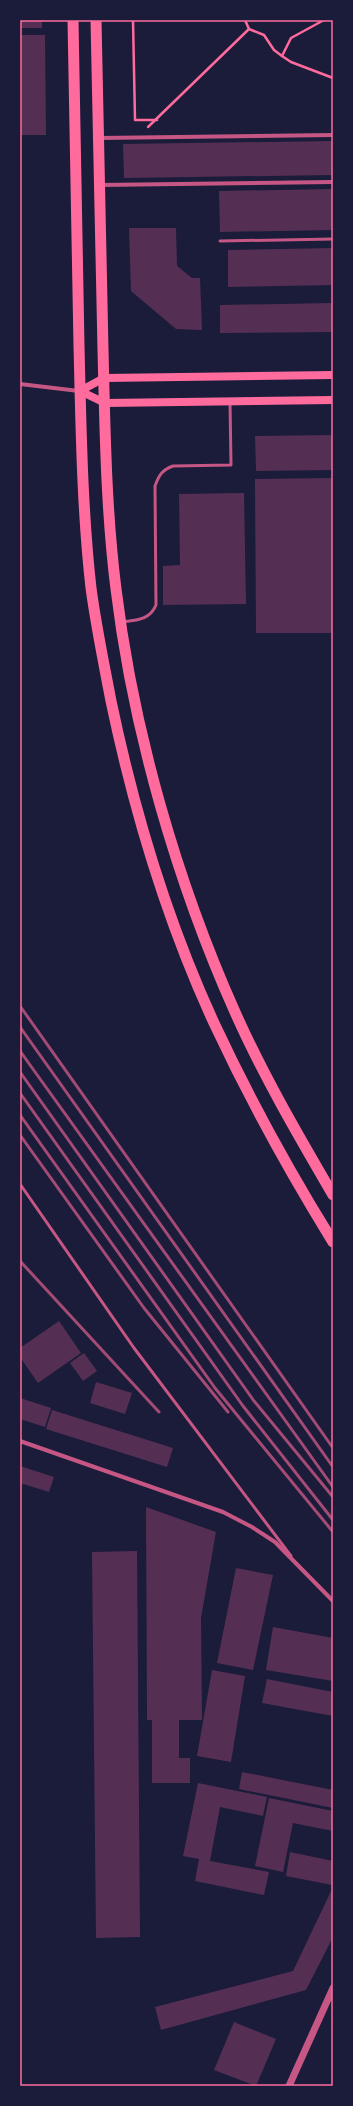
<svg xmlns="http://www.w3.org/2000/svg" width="353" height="2106" viewBox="0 0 353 2106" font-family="'Work Sans',sans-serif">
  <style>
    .building { fill: #542f53 }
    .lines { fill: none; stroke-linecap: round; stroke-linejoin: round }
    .path { stroke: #ff6b9d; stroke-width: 2.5 }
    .service { stroke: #c65784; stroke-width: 3 }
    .minor { stroke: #c65784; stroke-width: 4 }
    .tertiary { stroke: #c65784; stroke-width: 7 }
    .secondary { stroke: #ff6b9d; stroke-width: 8 }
    .trunk { stroke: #ff6b9d; stroke-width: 11 }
    .rail { stroke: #a44b75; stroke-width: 3 }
    .neatline { fill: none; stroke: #ff6b9d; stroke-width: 1.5 }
  </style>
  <rect width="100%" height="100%" fill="#1b1b3a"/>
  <g class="building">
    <rect x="20" y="20" width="22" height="8"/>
    <path d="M20,35H45L46,135H20Z"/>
    <path d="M333,141V175L124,178L123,144Z"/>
    <path d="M333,189V230L220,232L219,191Z"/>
    <path d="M129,228H176L177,266L192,278H200L202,330L176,329L131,291Z"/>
    <path d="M333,248V285L228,287V250Z"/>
    <path d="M333,303V332L220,333V305Z"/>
    <path d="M333,435V470L256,471L255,436Z"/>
    <path d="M333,478V633H256L255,479Z"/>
    <path d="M244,493L246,604L163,605V566L180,565L179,494Z"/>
    <path d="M59,1321L81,1353L38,1383L20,1357V1348Z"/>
    <path d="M84,1353L97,1371L83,1381L70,1363Z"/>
    <path d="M96,1382L132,1393L125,1414L90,1403Z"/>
    <path d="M20,1398L51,1408L45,1427L20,1419Z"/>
    <path d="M52,1410L173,1448L167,1467L46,1429Z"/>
    <path d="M20,1466L54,1477L49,1492L20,1483Z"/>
    <path d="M146,1507L216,1532L201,1618L202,1720H179V1758H190V1783H152V1720H147Z"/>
    <path d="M137,1551L140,1937L96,1938L92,1552Z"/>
    <path d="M236,1568L273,1575L253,1670L217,1663Z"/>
    <path d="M273,1627L333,1638V1681L266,1670Z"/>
    <path d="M212,1670L245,1676L231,1762L197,1756Z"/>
    <path d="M267,1679L333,1692V1716L262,1703Z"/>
    <path d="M242,1772L333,1790V1808L239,1789Z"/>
    <path d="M198,1783L267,1797L263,1816L220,1807L210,1861L269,1872L264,1895L195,1881L199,1859L183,1856Z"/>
    <path d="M269,1798L333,1811V1831L293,1823L283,1872L255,1866Z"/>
    <path d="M290,1852L333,1861L332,1885L286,1876Z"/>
    <path d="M333,1887V1937L306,1990L161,2030L155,2007L293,1971Z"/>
    <path d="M234,2022L276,2039L256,2086L214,2070Z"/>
  </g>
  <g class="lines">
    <g class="path">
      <path d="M133,20L135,120H157"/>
      <path d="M324,20L291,38L282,56L291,62L333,78"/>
      <path d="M249,29L264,35L274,50L282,56"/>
      <path d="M148,127L249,29L245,20"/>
    </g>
    <g class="service">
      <path d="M220,241L333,239"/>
      <path d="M123,622C136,620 150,620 156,605L155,486C159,475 162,470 173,466L231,465L230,402"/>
      <path d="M20,1184L134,1348L291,1556"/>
    </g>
    <g class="minor">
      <path d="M99,138L333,135"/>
      <path d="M100,185L333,182"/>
      <path d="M20,384L79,391"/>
      <path d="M20,1441L223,1512L252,1527L275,1542L333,1601"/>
    </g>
    <path class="tertiary" d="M289,2086L333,1988"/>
    <g class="secondary">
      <path d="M80,391L104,378L333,375"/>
      <path d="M80,391L105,403L333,400"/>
    </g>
    <g class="trunk">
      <path d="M73,20C75,129 77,237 79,346C81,426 82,508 91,588C96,626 104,664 111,701C134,811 167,921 214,1023C249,1098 289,1171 333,1242"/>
      <path d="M96,20C98,130 100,240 103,350C105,430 106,510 116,589C133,730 177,882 235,1012C263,1075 298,1135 333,1195"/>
    </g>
    <g class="rail">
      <path d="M20,1006L333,1448"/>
      <path d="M20,1027L333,1467"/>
      <path d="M20,1051L333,1487"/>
      <path d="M20,1072L254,1401L333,1497"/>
      <path d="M20,1093L243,1406L333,1520"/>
      <path d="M20,1115L215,1388L333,1532"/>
      <path d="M20,1135L144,1308L228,1412"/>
      <path d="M20,1261L159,1412"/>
    </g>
  </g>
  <rect width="353" height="2106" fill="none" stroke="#1b1b3a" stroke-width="42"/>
  <rect x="21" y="21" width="311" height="2064" class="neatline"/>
</svg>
